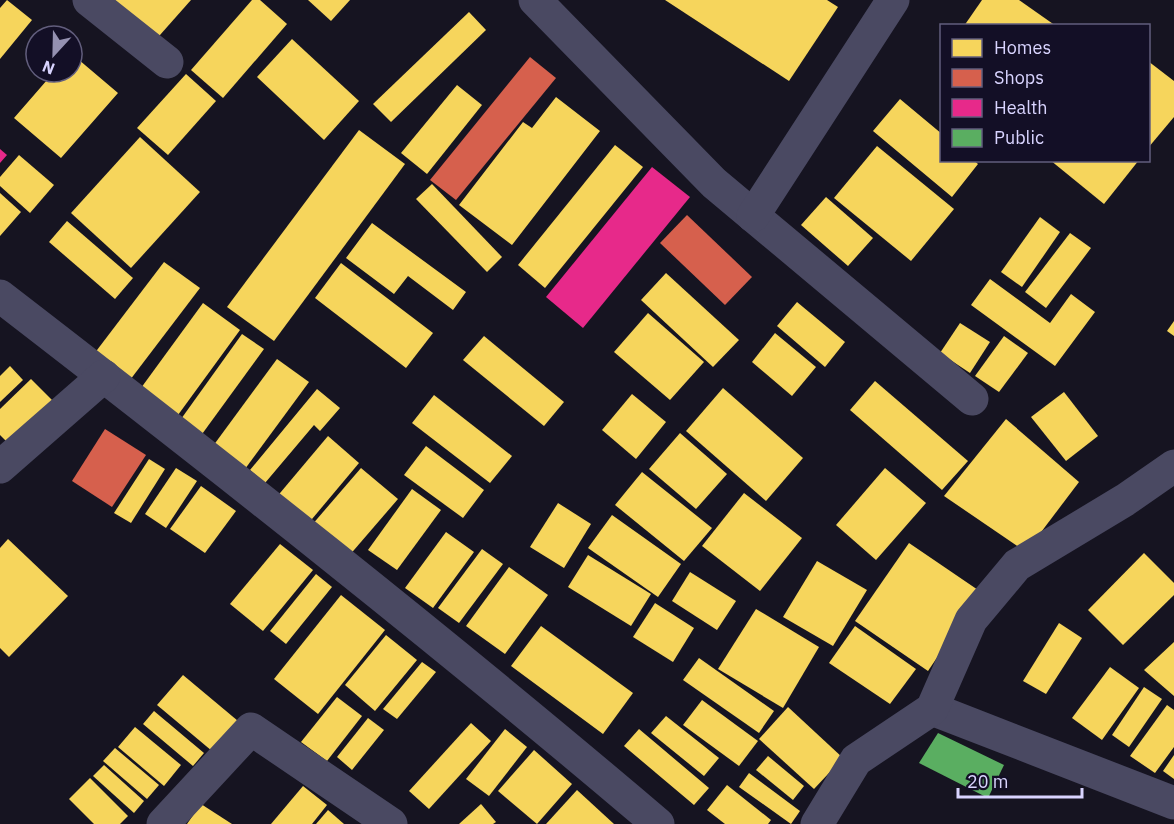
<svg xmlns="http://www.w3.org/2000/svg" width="1174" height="824" viewBox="0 0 1174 824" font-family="'IBM Plex Sans',sans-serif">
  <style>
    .homes { fill: #f6d55c }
    .shops { fill: #d6604d }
    .health { fill: #e7298a }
    .public { fill: #5aae61 }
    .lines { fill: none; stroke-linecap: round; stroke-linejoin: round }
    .minor { stroke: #4a4962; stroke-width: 33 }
  </style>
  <rect width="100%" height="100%" fill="#161421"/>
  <g class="homes">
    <path d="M7,0L32,20L0,59V8Z"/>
    <path d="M103,0H191L152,44Z"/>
    <path d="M252,0H260L287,24L223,98L191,70Z"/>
    <path d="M308,0H350L331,21Z"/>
    <path d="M665,0H827L838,7L789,81Z"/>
    <path d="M982,0H1019L1056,26H964Z"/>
    <path d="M469,12L486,30L391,122L373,104Z"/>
    <path d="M292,39L359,101L324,140L257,77Z"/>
    <path d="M72,54L118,93L61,158L14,118L54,72H72Z"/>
    <path d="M1148,61L1174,81V117L1148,148Z"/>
    <path d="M186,74L216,101L168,155L137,128Z"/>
    <path d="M457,85L482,105L427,174L401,153Z"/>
    <path d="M556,97L600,131L512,245L459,205L523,122L532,128Z"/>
    <path d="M900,99L942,134V160H973L978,164L952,197L873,131Z"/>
    <path d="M359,130L405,164L274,341L227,307Z"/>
    <path d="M140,137L200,192L131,268L71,213Z"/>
    <path d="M615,145L643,167L545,288L518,265Z"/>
    <path d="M877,146L954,209L911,261L834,198Z"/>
    <path d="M19,155L54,185L30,213L0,186V177Z"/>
    <path d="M1050,160H1139L1104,204Z"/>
    <path d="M432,184L502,257L487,272L416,199Z"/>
    <path d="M0,193L21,212L0,236Z"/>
    <path d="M826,197L873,238L848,266L801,225Z"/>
    <path d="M1040,217L1060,232L1022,287L1001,272Z"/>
    <path d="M67,221L133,278L115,299L49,242Z"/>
    <path d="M372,223L466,292L453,310L408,276L394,294L346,258Z"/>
    <path d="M1070,233L1091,248L1046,308L1025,292Z"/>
    <path d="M164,262L200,288L130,380L94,354Z"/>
    <path d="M341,263L433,333L406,368L315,298Z"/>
    <path d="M666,273L739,340L713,367L641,300Z"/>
    <path d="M990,279L1050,323L1071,294L1095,312L1055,366L971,305Z"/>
    <path d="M797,302L845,342L825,367L777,326Z"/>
    <path d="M203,303L240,330L178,415L141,388Z"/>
    <path d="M648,313L704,362L670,400L614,352Z"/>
    <path d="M1174,321V336L1167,331Z"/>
    <path d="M960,323L990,342L970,373L940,353Z"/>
    <path d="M775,333L816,367L792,396L752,362Z"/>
    <path d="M242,334L264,349L197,441L176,426Z"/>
    <path d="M484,336L564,402L544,426L463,360Z"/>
    <path d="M1004,336L1028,353L999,392L975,376Z"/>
    <path d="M277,359L309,382L245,469L213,446Z"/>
    <path d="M10,366L23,380L0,402V376Z"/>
    <path d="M31,379L55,403L11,446L0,435V409Z"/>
    <path d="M875,381L968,461L942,490L850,410Z"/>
    <path d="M723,388L803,458L766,501L686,431Z"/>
    <path d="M317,389L340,408L320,431L314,425L265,483L250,470Z"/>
    <path d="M1064,392L1098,436L1066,461L1031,417Z"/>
    <path d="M632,394L666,422L636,459L602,430Z"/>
    <path d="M434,395L512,456L490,483L412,423Z"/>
    <path d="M1006,419L1079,482L1026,552L944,496Z"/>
    <path d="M680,433L727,474L696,509L649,469Z"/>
    <path d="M328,436L359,463L307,525L275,499Z"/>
    <path d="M426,446L484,490L463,518L404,475Z"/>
    <path d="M149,459L165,469L131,523L114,513Z"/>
    <path d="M176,468L197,481L166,528L145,514Z"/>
    <path d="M361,468L398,499L348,557L311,526Z"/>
    <path d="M885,468L926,503L876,560L836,525Z"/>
    <path d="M642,472L712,528L684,561L615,505Z"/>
    <path d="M201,486L236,511L205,553L170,529Z"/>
    <path d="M412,489L441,510L397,570L368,550Z"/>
    <path d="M744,493L802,538L760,591L702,546Z"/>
    <path d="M558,503L591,524L564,568L530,547Z"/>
    <path d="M612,515L681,564L658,597L588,548Z"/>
    <path d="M446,532L474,552L433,608L405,588Z"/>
    <path d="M8,539L68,596L9,657L0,648V548Z"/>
    <path d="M909,543L981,592L928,671L855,621Z"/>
    <path d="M280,544L313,570L263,631L230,604Z"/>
    <path d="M482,549L503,564L459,623L438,608Z"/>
    <path d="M1144,553L1174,583V595L1123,645L1088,610Z"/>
    <path d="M588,555L651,594L631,626L568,587Z"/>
    <path d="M817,561L867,590L833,646L783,617Z"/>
    <path d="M509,567L548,595L505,654L466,626Z"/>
    <path d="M690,572L736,601L717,630L672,601Z"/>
    <path d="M316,574L332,587L286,644L270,631Z"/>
    <path d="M341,595L385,630L318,714L274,679Z"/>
    <path d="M655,603L694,628L673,662L633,637Z"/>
    <path d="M756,609L819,647L783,708L718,669Z"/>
    <path d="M1059,623L1082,638L1046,694L1023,681Z"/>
    <path d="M541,626L633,693L603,734L511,666Z"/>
    <path d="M855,626L916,669L890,704L829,663Z"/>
    <path d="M386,635L417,660L375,711L345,685Z"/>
    <path d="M1174,642V696L1144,670Z"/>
    <path d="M699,658L774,711L759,733L683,680Z"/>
    <path d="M422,662L436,672L397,719L383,709Z"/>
    <path d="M1110,667L1139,688L1102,740L1072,718Z"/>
    <path d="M183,675L238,721L212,751L157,705Z"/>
    <path d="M1144,687L1162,699L1129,747L1112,735Z"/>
    <path d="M337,697L362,716L327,761L301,742Z"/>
    <path d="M702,700L758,741L739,766L683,725Z"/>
    <path d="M1167,705L1174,710V747L1155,773L1130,756Z"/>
    <path d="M788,707L843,758L814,789L759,739Z"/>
    <path d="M154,711L204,753L193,766L143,724Z"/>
    <path d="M666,716L719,758L704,776L651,733Z"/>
    <path d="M368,718L384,730L352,770L337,757Z"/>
    <path d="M471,723L491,741L429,809L409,791Z"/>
    <path d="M135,727L181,765L164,786L118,747Z"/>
    <path d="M505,729L527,747L489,796L466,779Z"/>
    <path d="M639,729L709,788L694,805L624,746Z"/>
    <path d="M115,748L159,785L147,799L103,761Z"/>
    <path d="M534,750L572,784L537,824L498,791Z"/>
    <path d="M1174,755V779L1163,771Z"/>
    <path d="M768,756L804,786L793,800L756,770Z"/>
    <path d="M104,765L144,801L134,813L93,776Z"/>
    <path d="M749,773L800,811L791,824L739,787Z"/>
    <path d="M90,778L128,816L120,824H94L69,799Z"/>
    <path d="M727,785L771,820L768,824H725L707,810Z"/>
    <path d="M303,786L327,805L312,824H271Z"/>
    <path d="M577,790L614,824H546Z"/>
    <path d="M201,804L232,824H187Z"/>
    <path d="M481,804L496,822L493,824H459Z"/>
    <path d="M328,810L344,824H316Z"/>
  </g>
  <g class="shops">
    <path d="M530,57L556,78L456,200L430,180Z"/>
    <path d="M687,215L752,277L725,305L660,243Z"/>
    <path d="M105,429L146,455L112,507L72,481Z"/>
  </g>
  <g class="health">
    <path d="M0,149L7,155L0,163Z"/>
    <path d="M652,167L690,197L583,328L546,297Z"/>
  </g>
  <path class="public" d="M938,733L1004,765L988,798L919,763Z"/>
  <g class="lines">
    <g class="minor">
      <path d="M89,0L167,62"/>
      <path d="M535,0L714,183L972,399"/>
      <path d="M753,216L893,0"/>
      <path d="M0,296C223,468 444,642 658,824"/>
      <path d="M0,467L104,376"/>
      <path d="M932,709L1174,803"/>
      <path d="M163,824L251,729L391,824"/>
      <path d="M817,824L856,760L932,709L971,620L1017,565L1125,500L1174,466"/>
    </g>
  </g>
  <rect x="940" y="24" width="210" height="138" fill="#130f26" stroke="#625e7d" stroke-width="1.5"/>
  <rect x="952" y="39" width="30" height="18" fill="#f6d55c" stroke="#625e7d" stroke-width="1.5"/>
  <text x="994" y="54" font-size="18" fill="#d9d4ff">Homes</text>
  <rect x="952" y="69" width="30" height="18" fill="#d6604d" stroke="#625e7d" stroke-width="1.5"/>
  <text x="994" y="84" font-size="18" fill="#d9d4ff">Shops</text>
  <rect x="952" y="99" width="30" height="18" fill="#e7298a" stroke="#625e7d" stroke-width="1.5"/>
  <text x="994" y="114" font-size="18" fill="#d9d4ff">Health</text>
  <rect x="952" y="129" width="30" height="18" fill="#5aae61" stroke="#625e7d" stroke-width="1.5"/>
  <text x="994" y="144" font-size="18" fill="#d9d4ff">Public</text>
  <g transform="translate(54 54) rotate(202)"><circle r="28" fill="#130f26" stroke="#625e7d" stroke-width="1.5"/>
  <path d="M0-4.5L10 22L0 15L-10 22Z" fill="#9591b1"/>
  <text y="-9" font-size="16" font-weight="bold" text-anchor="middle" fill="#d9d4ff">N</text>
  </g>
  <path d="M958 788v9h124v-9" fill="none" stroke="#d9d4ff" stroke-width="3"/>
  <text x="967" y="788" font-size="18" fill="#d9d4ff" stroke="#130f26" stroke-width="4.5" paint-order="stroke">20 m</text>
</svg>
